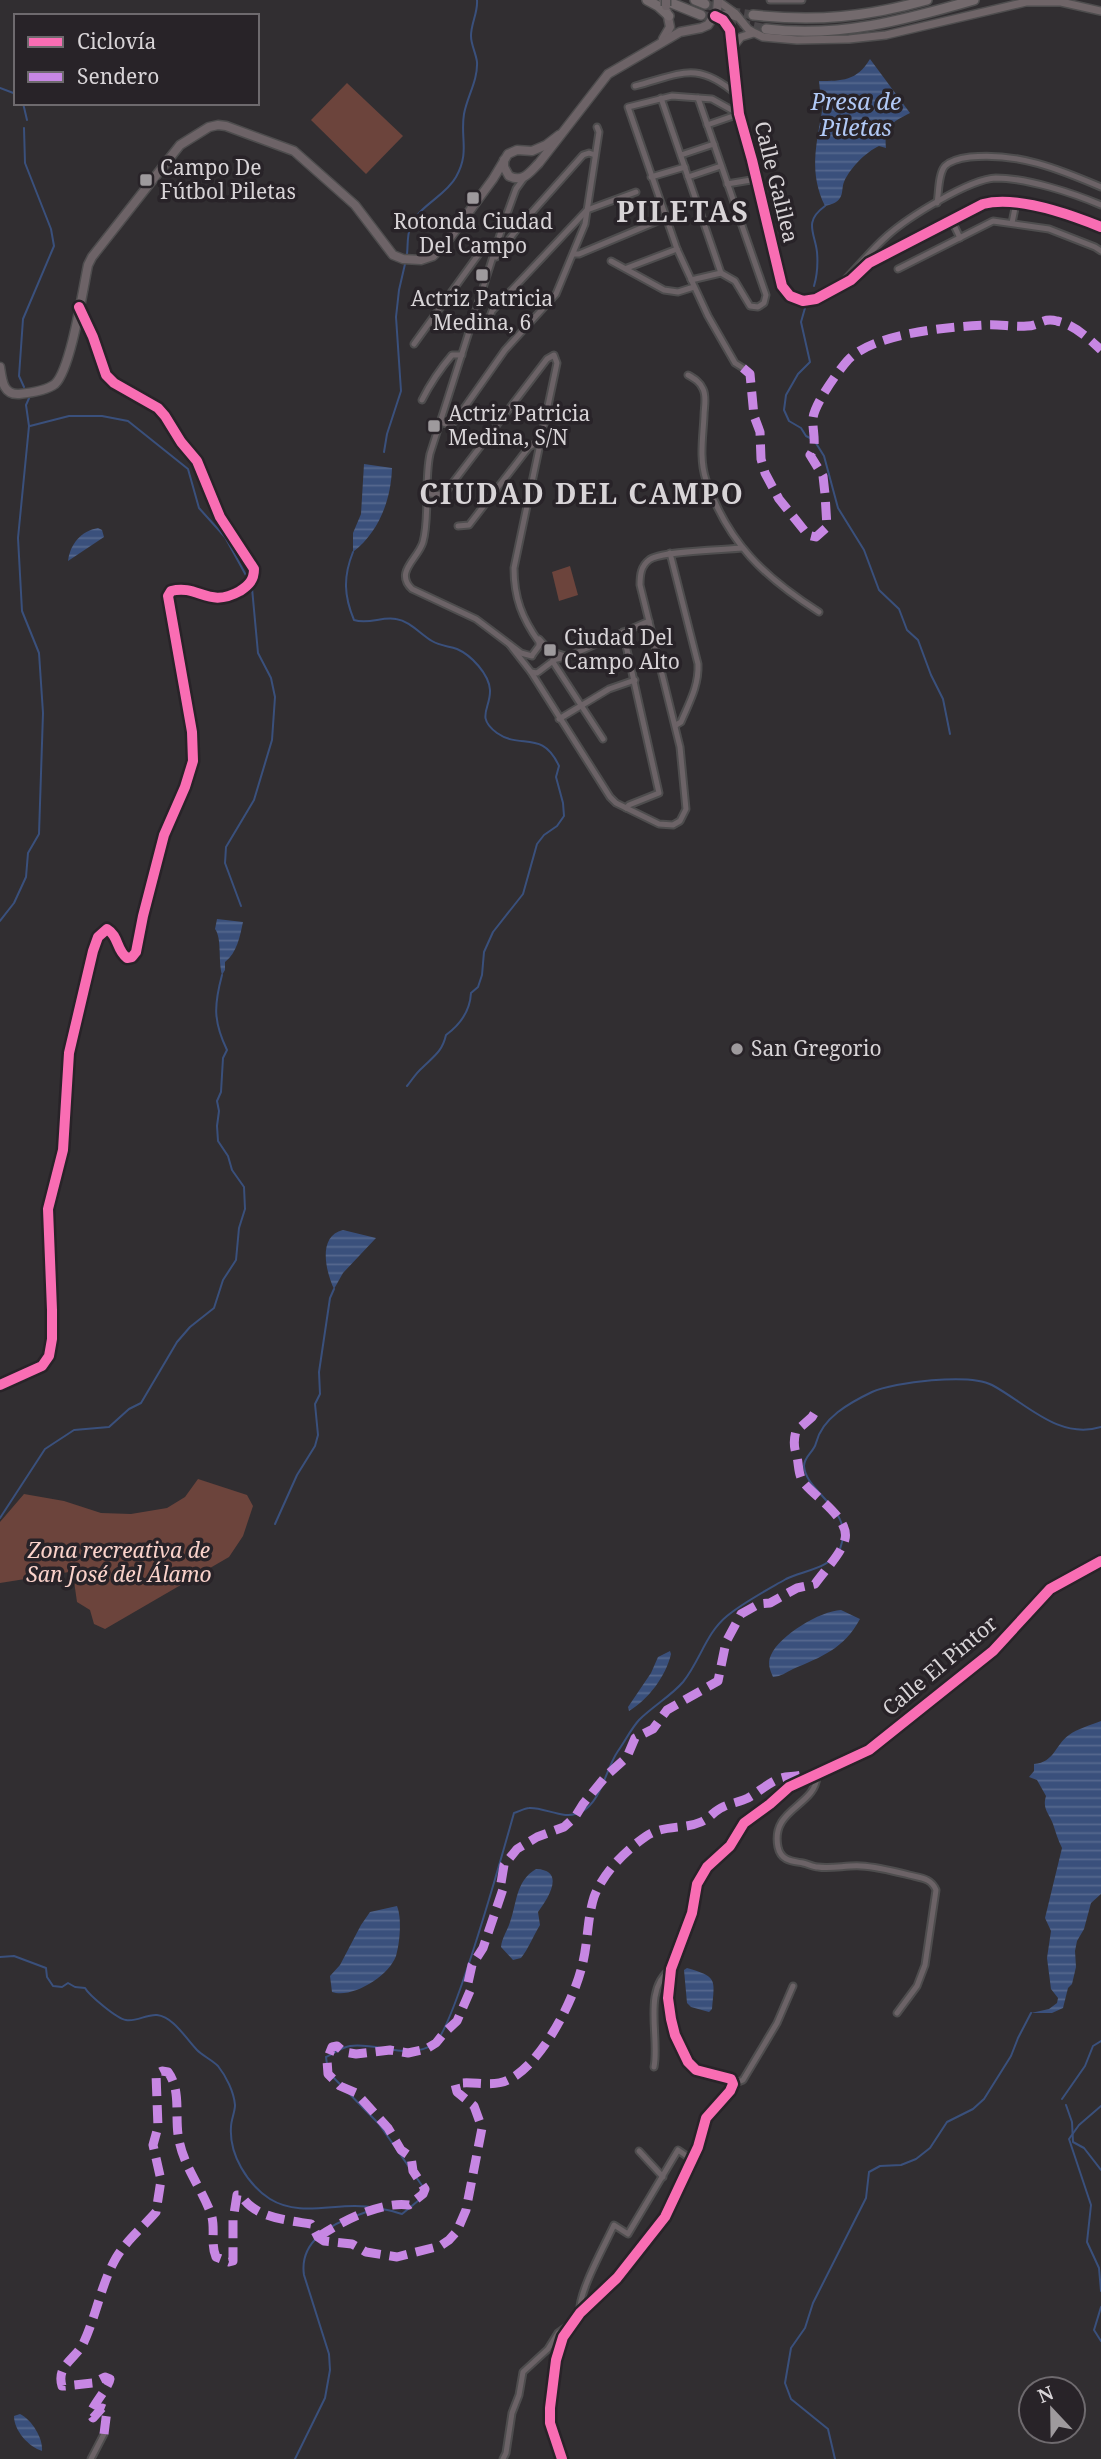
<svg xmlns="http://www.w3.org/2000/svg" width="1101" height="2459" viewBox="0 0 1101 2459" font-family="'Noto Serif',serif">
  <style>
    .green { fill: #6c443c }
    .water { fill: url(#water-rules) }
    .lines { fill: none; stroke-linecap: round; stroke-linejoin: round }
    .stream { stroke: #3a507c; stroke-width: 2 }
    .highway-tunnel { stroke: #4a474a; stroke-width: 9; stroke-dasharray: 9 4.5; stroke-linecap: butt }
    .street-casing { stroke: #4e4d4e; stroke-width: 9 }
    .secondary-casing { stroke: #4e4d4e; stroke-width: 10 }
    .primary-casing { stroke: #4e4d4e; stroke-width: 11 }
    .highway-casing { stroke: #4e4d4e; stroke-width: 12 }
    .street { stroke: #6c6367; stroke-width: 5 }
    .secondary { stroke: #6f6568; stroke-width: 7 }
    .primary { stroke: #6d6367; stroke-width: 8 }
    .highway { stroke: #736a6d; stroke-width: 9 }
    .primary-bridge-casing { stroke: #4e4d4e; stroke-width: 11; stroke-linecap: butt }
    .primary-bridge { stroke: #6d6367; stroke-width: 8 }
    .quiet { stroke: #c787e3; stroke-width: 9; stroke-dasharray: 18 9; stroke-linecap: butt }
    .cycleway-casing { stroke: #282328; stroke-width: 15 }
    .cycleway { stroke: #f96db3; stroke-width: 10 }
    .poi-dot { fill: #9e9a9d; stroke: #282328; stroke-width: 2.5 }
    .labels { text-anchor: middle; stroke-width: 7; stroke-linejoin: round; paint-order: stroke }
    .poi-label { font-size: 21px; fill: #d8d4d7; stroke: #282328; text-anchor: start }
    .street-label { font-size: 21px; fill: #d8d4d7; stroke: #282328 }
    .park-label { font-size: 21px; font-style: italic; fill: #fad2ca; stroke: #282328 }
    .water-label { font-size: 23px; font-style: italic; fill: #b1c9f6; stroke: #282328 }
    .district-label { font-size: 28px; font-weight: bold; letter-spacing: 2px; fill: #d8d4d7; stroke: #282328 }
  </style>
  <defs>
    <pattern id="water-rules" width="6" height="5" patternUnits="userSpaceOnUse" patternTransform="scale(1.75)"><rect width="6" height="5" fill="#3a507c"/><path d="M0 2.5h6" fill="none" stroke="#56688e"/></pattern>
  </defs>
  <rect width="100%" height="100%" fill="#312e31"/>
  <g class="green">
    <path d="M347,83L403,136L366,174L311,120Z"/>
    <path d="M570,566L578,595L559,601L552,572Z"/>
    <path d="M198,1479L247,1495L253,1506L243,1536L229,1557L105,1629L94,1624L90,1610L77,1602L74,1581L69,1572L0,1583V1522L24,1494L64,1501L101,1513L131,1514L167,1508L185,1497Z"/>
  </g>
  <g class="water">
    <path d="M870,59L910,113C891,123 884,126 886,148L879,146C866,152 850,168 844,182C842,186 843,194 840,198C837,203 830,205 825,206C809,173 816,146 822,111C823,105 822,101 823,95L820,91L819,81C842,81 857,81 870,59Z"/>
    <path d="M364,464L392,468C391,500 379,532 353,552V533L361,514Z"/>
    <path d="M98,528L102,530L104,537L68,561C70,544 81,531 98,528Z"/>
    <path d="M217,919L243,922C240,936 237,953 225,962V970L222,975C218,961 222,938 215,929Z"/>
    <path d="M343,1230L376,1238L343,1273L334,1289C326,1272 317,1236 343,1230Z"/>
    <path d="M841,1610L860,1619C844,1649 821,1657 793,1669C785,1673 782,1676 773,1677C770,1670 767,1663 771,1655C780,1635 820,1611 841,1610Z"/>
    <path d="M670,1651L671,1654C666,1676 648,1700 629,1711L628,1707L651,1673L658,1657Z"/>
    <path d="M1101,1721V1894L1091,1903L1084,1929L1077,1941L1075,1951L1076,1967L1072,1984L1068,1988L1063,2008L1052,2013H1031L1049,2009L1057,2003L1058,1998L1051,1989L1047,1958L1051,1931L1045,1918L1062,1848C1058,1840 1056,1833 1053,1824C1049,1813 1042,1809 1046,1796L1037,1780L1029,1777L1034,1771V1764C1055,1762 1054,1746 1069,1735C1077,1729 1091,1725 1101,1721Z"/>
    <path d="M536,1869C567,1870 547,1900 538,1912L540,1925C533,1936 529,1948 521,1958L513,1960L501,1947C502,1938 506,1933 509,1925C517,1905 515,1881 536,1869Z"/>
    <path d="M397,1906C402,1918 400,1943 396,1956C389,1976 352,1999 332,1992L330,1976L340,1965L361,1925L370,1912Z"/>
    <path d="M687,1968C717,1977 715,1978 712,2009L709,2012L691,2007L687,2003L684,1970Z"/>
    <path d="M20,2414C32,2420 43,2438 42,2451C29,2447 14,2431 14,2416Z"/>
  </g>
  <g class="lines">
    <g class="stream">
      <path d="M0,88L16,94"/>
      <path d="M23,103L27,120"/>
      <path d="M24,128L25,163L51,229L54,246L23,319L19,376L24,387"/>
      <path d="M407,254C408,246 407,236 410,228C417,206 445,197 456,177C470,152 460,138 464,114C467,97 478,80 477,62C476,53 471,45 471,36C471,23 478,13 477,0"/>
      <path d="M814,286C817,276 818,264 817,252C815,233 803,222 825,206"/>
      <path d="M805,308L801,322L810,362L798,374L786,395L784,410L789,421L801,428L806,436L814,440L824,456L838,508L864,550L879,590L899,609L907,630L918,640L931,675L943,699L950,734"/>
      <path d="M30,426L69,416H102L128,421L188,469L199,508L225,537L248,579"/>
      <path d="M384,452L387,434L401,391L396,317L399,290L405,264"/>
      <path d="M353,552C343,577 344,596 354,620C369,625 382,616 396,619C410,621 420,634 432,641C440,646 449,646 457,649C471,655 489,674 490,690C491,708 475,717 497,733C521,750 542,729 559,766L556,777L563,803L564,816L557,826L544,835L537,844L523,894L493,932L484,952L482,975L478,987L471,993C470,1011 461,1024 446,1035C442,1052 434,1056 422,1068C416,1073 412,1080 407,1086"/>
      <path d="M241,906L225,863L226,847L254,800L272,740L275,697L271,678L258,653L252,588"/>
      <path d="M0,921L14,903L26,877L28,853L39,834L43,713L39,653L22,611L18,538L29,426L26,405L30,396"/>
      <path d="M0,1518L45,1449L74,1430L109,1427L129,1409L141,1403L177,1342L190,1327L214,1308L223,1280L236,1260L239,1228L245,1209L244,1187L232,1170L228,1156L218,1141L217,1126L219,1111L217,1101L221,1092L223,1058L227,1050C213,1021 214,1005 222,975"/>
      <path d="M275,1524L297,1475L315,1446L318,1435L315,1404L320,1394L319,1372L330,1298L334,1289"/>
      <path d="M0,1957L14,1956L46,1968L47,1977L53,1986L62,1987L68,1983L75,1987L85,1988C89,1995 117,2019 126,2020C136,2022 147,2014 157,2015C174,2017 186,2039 197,2050C203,2056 212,2060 218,2066C226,2076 234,2092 235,2105C235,2112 231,2120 231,2127C229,2154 247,2184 270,2199C302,2219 341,2200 376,2208"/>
      <path d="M1062,2099L1085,2066L1093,2046L1101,2041"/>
      <path d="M1066,2105L1072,2122L1073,2142L1084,2148L1101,2170"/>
      <path d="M1101,2106L1079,2125L1069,2139L1091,2205L1087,2242L1099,2268L1101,2291"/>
      <path d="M1101,2307L1094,2330L1101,2341"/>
      <path d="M295,2459L325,2398L330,2370L329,2354L304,2275C299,2242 330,2224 358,2215C365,2213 373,2208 380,2209C387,2209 395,2212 402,2214L424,2196L423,2187L379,2124L328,2072L326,2057C333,2054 342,2047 350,2046C378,2042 408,2061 434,2044C454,2030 504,1848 514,1813C518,1812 525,1808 529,1808C545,1807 565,1821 581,1812C602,1801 605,1770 618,1751C625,1741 631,1729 639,1720C653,1706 671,1696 683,1682C700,1661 706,1633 727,1616C744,1602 767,1590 786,1579C802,1571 832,1568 840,1549C856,1509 806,1494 804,1466C804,1456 814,1452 816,1443C822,1418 849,1403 872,1392C894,1382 969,1373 992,1385C1026,1403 1058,1440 1101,1427"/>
      <path d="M835,2459L828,2429L791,2399L785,2383L791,2348L805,2328L813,2303L866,2198L869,2172L880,2166L901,2165L916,2159L930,2148L947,2122L973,2109L984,2099L1011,2056L1018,2038L1031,2013"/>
    </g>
    <g class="highway-tunnel">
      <path d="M705,4L727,11L753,15"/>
      <path d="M701,15L766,29"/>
    </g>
    <defs>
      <g id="street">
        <path d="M770,0H802"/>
        <path d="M716,17L723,20L730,30L739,114L752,160L782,286L790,296L803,301L816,299L851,280L869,263L983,204C1017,195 1069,214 1101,227"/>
        <path d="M635,86C681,74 697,60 737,95"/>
        <path d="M661,98L721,273"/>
        <path d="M739,114L712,99L672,96L628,107L677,249L708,316L735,363L743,368"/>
        <path d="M707,125L739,114"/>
        <path d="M681,155L714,144"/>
        <path d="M651,177L685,167"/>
        <path d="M688,177L721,166"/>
        <path d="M524,178L516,189L504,222L430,454C424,482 430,517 423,542C418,559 394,572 412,589L476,619L521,653L532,656"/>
        <path d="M727,184L757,179"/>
        <path d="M937,203C939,193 938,174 945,166C951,160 962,158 970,157C1017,152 1059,169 1101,187"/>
        <path d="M952,221L960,238"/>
        <path d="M1012,223L1016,203"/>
        <path d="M574,254H579L665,218"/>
        <path d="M496,257L517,229L583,155L589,153L595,155"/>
        <path d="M611,261L664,290L678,292L694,287"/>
        <path d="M627,268L677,249"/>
        <path d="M898,269L993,221L1049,229L1095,247L1101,251"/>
        <path d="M691,280L721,273L735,281L750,306L758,307L764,303L766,295L698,98"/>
        <path d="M842,283C857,268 871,250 887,236C907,218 969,179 996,178C1027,178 1073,193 1101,205"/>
        <path d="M489,319L492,311L587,210L636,192"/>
        <path d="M414,344L481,251L488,243L497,244"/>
        <path d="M688,375C695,379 700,382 703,389C707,397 704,407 704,416C703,437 699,459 706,480C728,543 764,577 819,612"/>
        <path d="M422,400C430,384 440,369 452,355H462"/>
        <path d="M440,422L450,425L455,421L505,350L556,294L585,224L599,132L597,127"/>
        <path d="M426,493C435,495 441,496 448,489L547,359L554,355L557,363L514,568C514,598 522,618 539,642V646L533,654"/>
        <path d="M458,526L469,525L529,447L540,441"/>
        <path d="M670,553L698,664C699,686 689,703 681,722L676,725"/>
        <path d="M623,632L659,793L629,805L626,808"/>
        <path d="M539,639L550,651L565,656"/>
        <path d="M510,645L531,672L610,797L616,803L659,824L673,825L680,821L686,809L680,747L640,585C640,575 641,566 649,560C659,551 724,550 742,548"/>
        <path d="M553,660L569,656L649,621"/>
        <path d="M553,662L603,739"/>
        <path d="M531,672L537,673L553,661"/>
        <path d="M559,719L609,689L635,680"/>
        <path d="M817,1775C817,1806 770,1808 778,1847C781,1861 792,1861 803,1863C808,1864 813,1867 818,1867C832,1869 847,1865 861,1866C878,1867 893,1871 909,1875C921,1878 931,1878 936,1890L925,1965L917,1986L897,2013"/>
        <path d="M654,2067C660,2038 642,1989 671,1969"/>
        <path d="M733,2084L743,2080L777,2023L793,1986"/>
        <path d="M639,2151L663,2177"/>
        <path d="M580,2313C577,2294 605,2245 614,2225L628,2234L678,2150L691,2159"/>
        <path d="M91,2459L104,2434"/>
        <path d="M503,2459L506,2453L512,2413L519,2395L523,2372L548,2349L558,2333L572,2323"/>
      </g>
      <g id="secondary">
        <path d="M718,1L735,13L748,29L755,33L763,37L797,40L849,39L886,35L1026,2H1061L1101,11"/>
        <path d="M716,15L728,14L736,17"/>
        <path d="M733,47L741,37L754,33"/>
        <path d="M0,1385L42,1366L49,1356L52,1339V1310L48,1209L63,1150L69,1053L93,951L98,937L107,929C119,936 116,950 127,958L132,957L136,952L143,916L164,835L185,787L193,761L192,732L168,596L171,591C199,584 208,609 240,591C249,585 254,580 254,569L220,517L197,461L181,442L165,416L158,408L114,383L106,375L93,337L80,309"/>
        <path d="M562,2459L550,2423V2408L556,2360L563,2337L580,2313L617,2278L665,2217L698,2147L706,2118L730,2091L733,2084L731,2079L696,2070L688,2062L675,2035L671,2019L668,1998L671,1969L692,1913L697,1884L707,1867L730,1846L744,1823L770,1804L789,1787L869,1750L993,1651L1050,1589L1101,1561"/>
      </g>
      <g id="primary">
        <path d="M663,39L670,27L667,12"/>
        <path d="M504,160V167L509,176C523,183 529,173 539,163L608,74L680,32L701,28L708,25L717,11L718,0"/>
        <path d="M0,367C2,380 3,395 19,394C29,393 46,391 55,384C71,369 83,289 88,265L92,257L180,145L209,127L218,125L226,126L294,151L355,205L393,255L403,259L421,260L433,256L449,239L493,179L508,154L517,150L532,151L546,145L559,135"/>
      </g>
      <g id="highway">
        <path d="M647,0L658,6L669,16"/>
        <path d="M664,0L701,15"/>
        <path d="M695,0L705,4"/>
        <path d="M753,15C816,22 867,17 927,0"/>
        <path d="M766,29C839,38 905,20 974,0"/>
      </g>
    </defs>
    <use href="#street" class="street-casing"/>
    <use href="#secondary" class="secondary-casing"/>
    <use href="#primary" class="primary-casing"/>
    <use href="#highway" class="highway-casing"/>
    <use href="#street" class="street"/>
    <use href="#secondary" class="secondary"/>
    <use href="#primary" class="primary"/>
    <use href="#highway" class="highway"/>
    <defs>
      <path id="primary-bridge" d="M666,6V0"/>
    </defs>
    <use href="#primary-bridge" class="primary-bridge-casing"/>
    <use href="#primary-bridge" class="primary-bridge"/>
    <g class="quiet">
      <path d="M743,368L750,374L754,416L760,432L761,459L765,473L779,499L808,535L816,537L827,527L825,494L823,476L810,455C818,445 812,431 813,419C813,406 838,371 848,360C874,333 947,327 985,325C999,324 1013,327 1027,326C1040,326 1042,317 1057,321C1075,325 1088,338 1101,350"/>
      <path d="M318,2237C342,2221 381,2201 409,2205L423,2194L425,2189L413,2171L411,2157L401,2150L388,2128L356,2093L340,2086L328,2074L327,2060L332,2047L337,2046L344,2052L356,2054L390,2050L408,2053L426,2049L436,2043L444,2033L457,2021L470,1991L468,1983L472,1965L483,1948L504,1886L501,1883L504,1865L517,1849L537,1837L564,1827L575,1817L583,1804L606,1776L627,1757L635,1738L653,1729L667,1710L718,1681L726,1642L741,1614L759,1604L770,1603L797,1588L815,1584C824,1571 842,1553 845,1539C850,1519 815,1497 804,1483C798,1475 799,1466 797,1457C794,1447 793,1442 796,1431L812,1417L817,1409"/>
      <path d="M104,2434L107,2410L102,2408L93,2418L90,2414C94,2403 109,2387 110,2379L105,2377L93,2383L65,2386H62C56,2366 75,2359 83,2344C96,2317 101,2284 116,2258C126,2241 143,2227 156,2212L161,2180L153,2145L158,2127L156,2074L162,2071L168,2072C182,2091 174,2118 179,2140C184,2167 202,2189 211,2214C216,2228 210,2243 216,2257L229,2262L233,2261V2220L237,2195H241C254,2218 287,2220 311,2224L318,2237L324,2241L352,2244L366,2252L397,2257L440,2246L449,2240L457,2231L466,2210L482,2128L474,2106L457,2092L455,2084C472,2080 492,2088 508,2080C541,2065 574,2000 582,1966C588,1944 587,1919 594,1897C603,1873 625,1851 645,1837C663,1824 683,1830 701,1822C710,1818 715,1810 723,1807C731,1803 740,1802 748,1798C759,1792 769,1782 781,1778C787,1776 795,1777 802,1775"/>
    </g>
    <defs>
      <g id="cycleway">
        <path d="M715,16L723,20L730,30L739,114L752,160L782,286L790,296L803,301L816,299L851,280L869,263L983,204C1017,195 1069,214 1101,227"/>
        <path d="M0,1385L42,1366L49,1356L52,1339V1310L48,1209L63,1150L69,1053L93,951L98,937L107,929C119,936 116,950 127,958L132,957L136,952L143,916L164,835L185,787L193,761L192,732L168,596L171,591C199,584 208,609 240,591C249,585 254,580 254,569L220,517L197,461L181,442L165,416L158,408L114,383L106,375L93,337L79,307"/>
        <path d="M562,2459L550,2423V2408L556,2360L563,2337L580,2313L617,2278L665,2217L698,2147L706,2118L730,2091L733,2084L731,2079L696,2070L688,2062L675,2035L671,2019L668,1998L671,1969L692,1913L697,1884L707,1867L730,1846L744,1823L770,1804L789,1787L869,1750L993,1651L1050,1589L1101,1561"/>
      </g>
    </defs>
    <use href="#cycleway" class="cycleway-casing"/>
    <use href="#cycleway" class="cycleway"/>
  </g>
  <g class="poi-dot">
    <rect x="139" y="173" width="14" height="14" rx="3.5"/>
    <rect x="466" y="191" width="14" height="14" rx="3.5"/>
    <rect x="475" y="268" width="14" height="14" rx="3.5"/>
    <rect x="427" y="419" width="14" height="14" rx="3.5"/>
    <rect x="543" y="643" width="14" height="14" rx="3.5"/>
    <circle cx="737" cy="1049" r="7"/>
  </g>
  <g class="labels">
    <g class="poi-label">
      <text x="160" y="175">Campo De<tspan x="160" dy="24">Fútbol Piletas</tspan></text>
      <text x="473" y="229" text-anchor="middle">Rotonda Ciudad<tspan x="473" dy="24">Del Campo</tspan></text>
      <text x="482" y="306" text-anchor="middle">Actriz Patricia<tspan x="482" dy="24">Medina, 6</tspan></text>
      <text x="448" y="421">Actriz Patricia<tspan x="448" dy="24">Medina, S/N</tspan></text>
      <text x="564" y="645">Ciudad Del<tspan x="564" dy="24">Campo Alto</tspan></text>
      <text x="751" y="1056">San Gregorio</text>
    </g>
    <g class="street-label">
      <text transform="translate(776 182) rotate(76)" y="7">Calle Galilea</text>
      <text transform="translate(940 1666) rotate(-40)" y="7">Calle El Pintor</text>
    </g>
    <g class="park-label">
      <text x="119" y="1558">Zona recreativa de<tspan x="119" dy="24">San José del Álamo</tspan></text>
    </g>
    <g class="water-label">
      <text x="856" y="110">Presa de<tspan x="856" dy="26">Piletas</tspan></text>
    </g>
    <g class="district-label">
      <text x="683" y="222">PILETAS</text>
      <text x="582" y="504">CIUDAD DEL CAMPO</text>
    </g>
  </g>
  <rect x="14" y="14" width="245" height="91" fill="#282328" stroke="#6e6a6e" stroke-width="2"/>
  <rect x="28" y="37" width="35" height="10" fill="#f96db3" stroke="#6e6a6e" stroke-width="2"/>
  <text x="77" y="49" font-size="21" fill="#d8d4d7">Ciclovía</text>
  <rect x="28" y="72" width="35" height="10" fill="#c787e3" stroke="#6e6a6e" stroke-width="2"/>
  <text x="77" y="84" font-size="21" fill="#d8d4d7">Sendero</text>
  <g transform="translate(1052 2410) rotate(338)"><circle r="33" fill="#282328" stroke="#6e6a6e" stroke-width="2"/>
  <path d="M0-5L12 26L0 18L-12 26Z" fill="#9e9a9d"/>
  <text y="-10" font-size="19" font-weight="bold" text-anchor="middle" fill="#d8d4d7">N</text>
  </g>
</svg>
